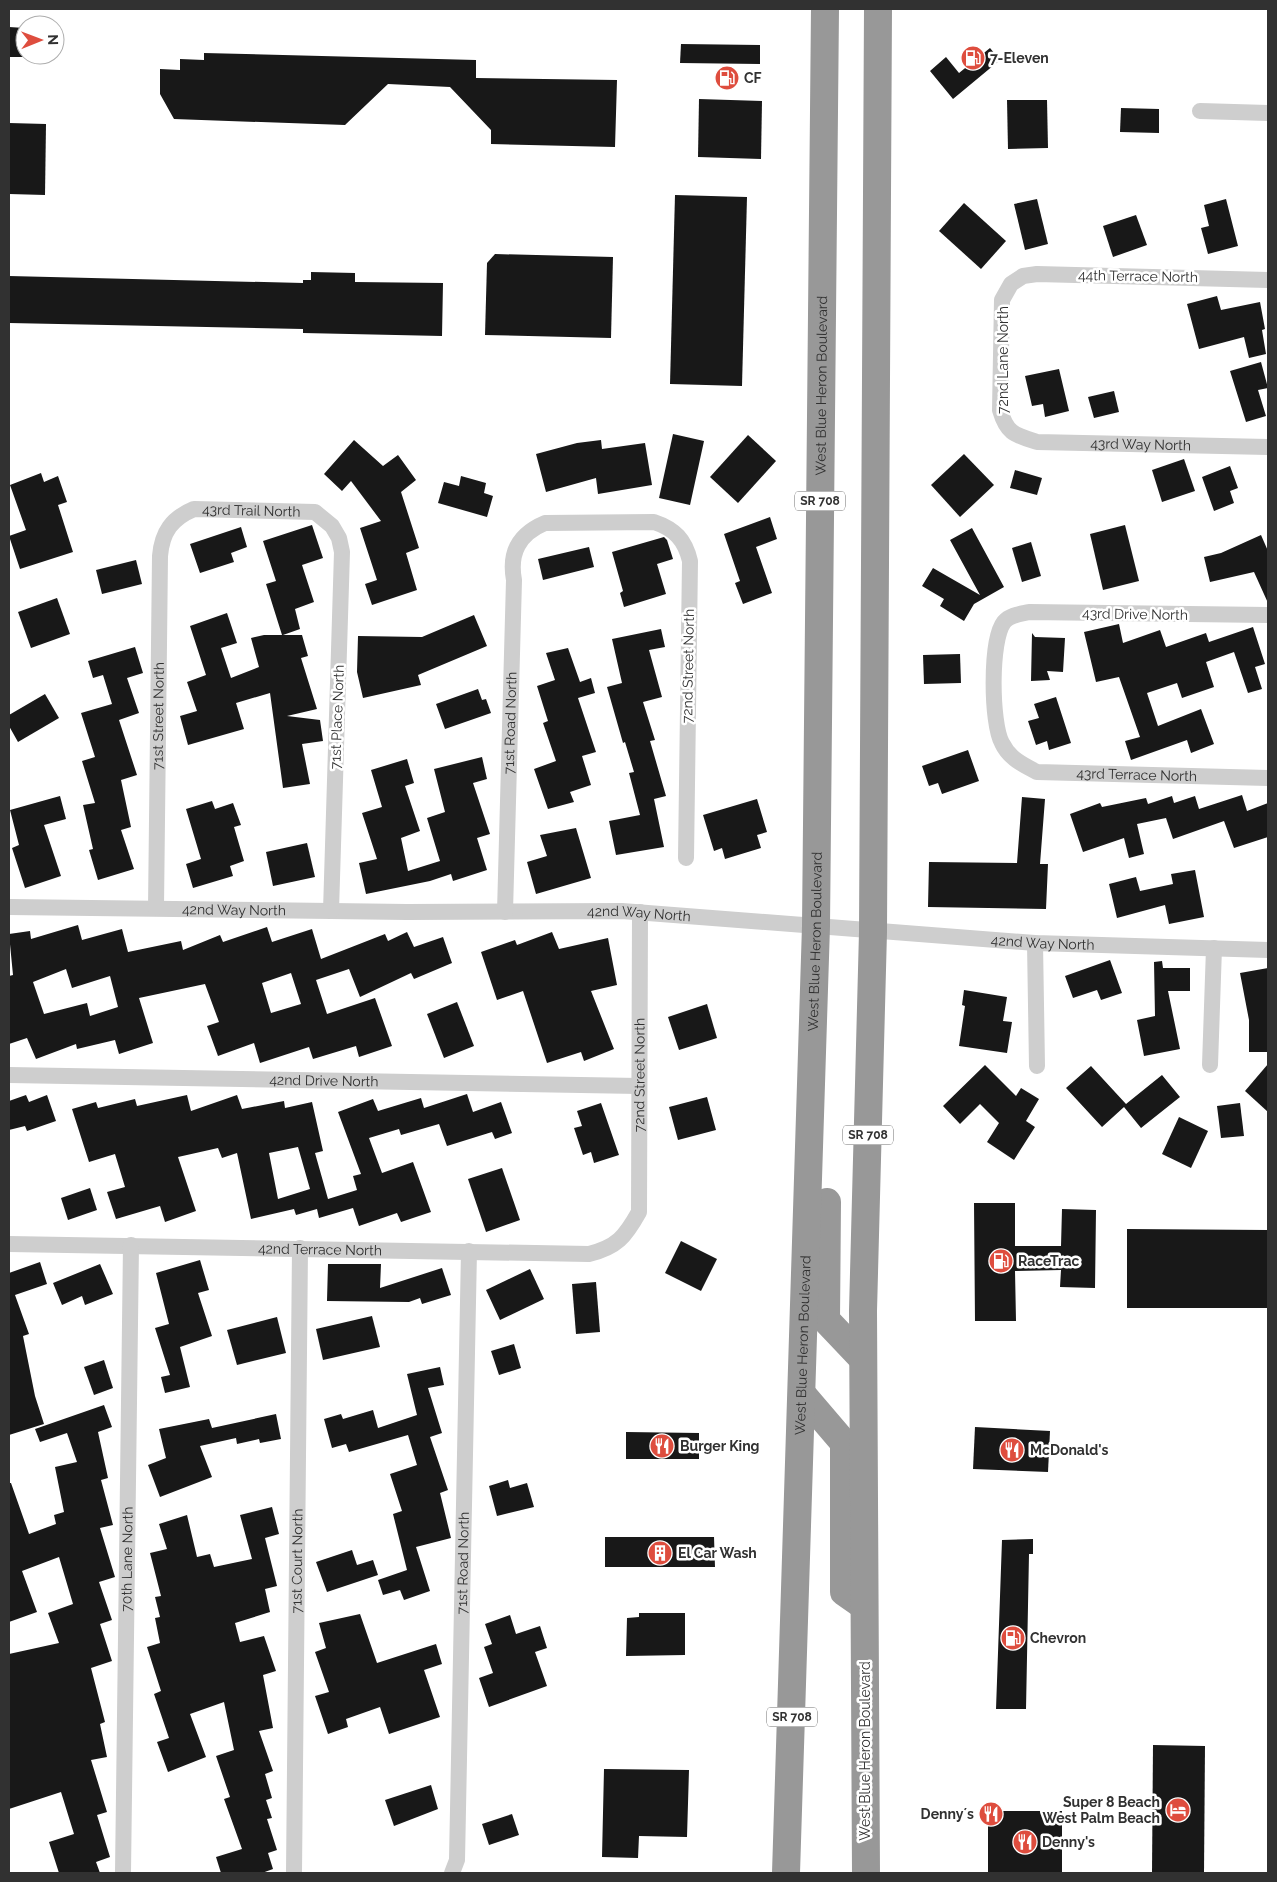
<svg xmlns="http://www.w3.org/2000/svg" width="1277" height="1882" viewBox="0 0 1277 1882" font-family="Raleway,sans-serif">
  <style>
    .building { fill: #181818; fill-rule: evenodd }
    .lines { fill: none; stroke-linecap: round; stroke-linejoin: round }
    .street { stroke: #cecece; stroke-width: 16 }
    .highway { stroke: #989898; stroke-width: 28 }
    .labels { text-anchor: middle; stroke-width: 5; stroke-linejoin: round; paint-order: stroke }
    .shield { fill: #fff; stroke: #6f6f6f; stroke-width: 1 }
    .shield-label { font-size: 12px; font-weight: bold; fill: #313131 }
    .poi-label { font-size: 14px; font-weight: bold; fill: #313131; stroke: #fff; text-anchor: start }
    .street-label { font-size: 14px; fill: #313131; stroke: #fff }
  </style>
  <rect width="100%" height="100%" fill="#fff"/>
  <g class="building">
    <path d="M9,27L25,28V57H9Z"/>
    <path d="M681,44L760,45V64L680,63Z"/>
    <path d="M990,48L1000,60L953,99L930,71L946,57L959,73Z"/>
    <path d="M204,53L476,60V78L617,80L615,147L491,144V130L450,87L388,84L345,125L174,119L160,94V69L180,70V59L204,60Z"/>
    <path d="M699,99L762,101L761,159L698,157Z"/>
    <path d="M1007,100H1047L1048,148L1008,149Z"/>
    <path d="M1121,108L1159,109V133L1120,132Z"/>
    <path d="M9,123L46,124L45,195L9,194Z"/>
    <path d="M675,195L747,197L742,386L670,384Z"/>
    <path d="M1037,199L1048,244L1025,250L1014,204Z"/>
    <path d="M1226,199L1238,246L1208,254L1201,228L1209,226L1204,205Z"/>
    <path d="M964,203L1006,241L981,269L939,231Z"/>
    <path d="M1136,215L1147,245L1113,257L1103,226Z"/>
    <path d="M495,254L613,257L611,338L485,335L487,263Z"/>
    <path d="M311,272L355,273V282L443,283L442,336L303,333V329L9,323V276L303,283V280H311Z"/>
    <path d="M1217,296L1221,310L1260,302L1265,329L1262,330L1266,354L1249,358L1244,337L1199,349L1187,304Z"/>
    <path d="M1261,362L1268,388L1258,390L1266,416L1246,422L1230,371Z"/>
    <path d="M1059,369L1069,411L1045,417L1043,404L1032,406L1025,376Z"/>
    <path d="M1114,391L1119,412L1094,418L1088,397Z"/>
    <path d="M673,434L704,441L690,505L659,498Z"/>
    <path d="M748,435L776,461L738,503L710,477Z"/>
    <path d="M354,440L383,466L398,455L416,480L401,492L419,548L406,553L417,590L372,605L365,584L377,580L360,528L381,521L351,481L342,491L324,474Z"/>
    <path d="M601,440L602,449L645,443L652,485L598,494L596,478L546,492L536,454L577,443Z"/>
    <path d="M964,454L994,485L960,517L931,485Z"/>
    <path d="M1184,459L1195,491L1162,502L1152,470Z"/>
    <path d="M1230,466L1238,488L1230,491L1234,503L1214,511L1202,477Z"/>
    <path d="M1015,470L1042,478L1037,495L1010,488Z"/>
    <path d="M41,473L44,482L58,476L67,502L58,505L73,552L20,569L9,536L26,530L10,485Z"/>
    <path d="M461,476L486,483L484,493L493,496L487,517L438,503L444,482L459,486Z"/>
    <path d="M770,517L777,539L756,547L772,593L743,604L735,583L740,581L724,534Z"/>
    <path d="M312,525L323,558L302,565L314,602L295,609L300,629L283,635H302L308,656L301,658L317,709L287,716L320,720L323,741L302,744L310,784L283,788L270,693L236,703L244,729L188,745L180,716L197,711L187,682L206,675L190,626L227,613L237,643L221,648L231,678L259,667L251,638L264,635H282L266,584L276,581L263,541Z"/>
    <path d="M1125,525L1139,581L1103,590L1090,534Z"/>
    <path d="M241,527L247,547L231,553L234,562L200,573L190,544Z"/>
    <path d="M972,528L1004,587L974,604L964,621L940,606L944,599L922,586L933,568L980,595L950,540Z"/>
    <path d="M1261,535L1268,551V603L1254,572L1210,582L1204,557L1221,553Z"/>
    <path d="M664,537L667,540L673,559L657,564L666,594L624,607L620,593L623,591L612,552Z"/>
    <path d="M1031,542L1041,576L1022,582L1012,548Z"/>
    <path d="M589,547L594,567L543,580L538,559Z"/>
    <path d="M136,560L142,584L102,594L96,570Z"/>
    <path d="M57,598L70,634L31,648L18,612Z"/>
    <path d="M474,615L487,646L418,675L421,685L363,698L357,672L358,636L422,637Z"/>
    <path d="M1119,624L1123,643L1160,630L1166,647L1206,633L1209,642L1253,627L1265,664L1255,667L1262,689L1248,693L1234,652L1206,662L1214,687L1182,698L1177,683L1147,693L1158,726L1201,709L1214,744L1191,753L1187,740L1131,760L1125,741L1140,737L1119,677L1096,682L1084,632Z"/>
    <path d="M661,629L665,647L649,650L662,697L643,702L655,740L650,741L666,796L654,799L664,847L616,855L609,821L640,815L629,773L634,772L625,742L623,743L607,687L622,683L612,639Z"/>
    <path d="M1032,633L1035,637L1065,638L1063,672L1047,671L1050,680L1031,681Z"/>
    <path d="M135,647L143,673L127,678L139,713L119,720L137,775L121,780L131,827L121,830L134,869L98,880L89,850L93,849L83,805L95,803L82,761L95,757L81,713L112,704L103,675L93,678L88,661Z"/>
    <path d="M568,648L580,682L591,678L595,693L578,698L596,752L582,756L591,785L570,792L574,802L548,809L534,769L556,761L543,723L548,721L537,686L555,680L546,653Z"/>
    <path d="M960,654L961,683L924,684L923,655Z"/>
    <path d="M478,689L482,700L486,699L491,713L445,729L436,704Z"/>
    <path d="M45,694L59,718L18,742L9,726V715Z"/>
    <path d="M1056,697L1071,743L1049,750L1047,741L1036,745L1028,721L1039,718L1034,704Z"/>
    <path d="M968,750L979,781L942,794L938,783L929,786L922,766Z"/>
    <path d="M482,757L487,779L473,783L490,834L477,838L487,870L453,881L451,874L430,881L366,894L359,863L377,859L362,813L382,807L371,770L407,759L414,783L405,786L420,831L401,838L408,871L440,861L427,818L445,812L434,769Z"/>
    <path d="M1242,795L1247,811L1268,803V837L1234,848L1224,821L1173,839L1166,818L1137,824L1144,854L1129,858L1124,838L1083,852L1070,814L1100,803L1102,807L1146,798L1148,804L1172,796L1174,803L1195,796L1199,809Z"/>
    <path d="M60,796L66,819L44,825L61,876L25,888L12,848L19,845L10,810Z"/>
    <path d="M1022,797L1045,799L1040,864H1048L1046,909L928,907L929,862L1017,863Z"/>
    <path d="M757,799L767,832L757,835L761,848L725,859L722,848L714,851L703,815Z"/>
    <path d="M212,801L215,809L233,803L241,825L234,827L244,861L230,866L233,876L193,888L186,864L201,859L186,809Z"/>
    <path d="M576,828L591,878L536,894L527,862L547,856L540,835Z"/>
    <path d="M307,843L315,877L273,886L266,852Z"/>
    <path d="M1195,870L1204,917L1169,924L1165,905L1117,918L1109,884L1136,877L1140,891L1173,884L1171,874Z"/>
    <path d="M78,925L82,940L122,929L128,952L181,941L183,950L220,935L223,942L267,927L272,942L312,929L321,959L385,934L388,941L407,932L414,947L443,937L452,963L414,979L411,973L360,997L349,969L316,980L327,1014L375,998L392,1046L359,1057L356,1046L313,1059L309,1047L260,1063L254,1043L218,1056L207,1026L219,1022L205,984L139,998L153,1043L119,1054L115,1040L77,1049L76,1044L36,1059L27,1038L9,1044V976L13,975L9,934L30,931L31,939ZM66,969L72,988L110,976L118,1007L90,1016L87,1003L44,1014L33,982ZM291,973L301,1004L271,1013L262,983Z"/>
    <path d="M552,932L559,949L608,938L617,985L591,991L614,1049L584,1061L581,1052L547,1063L523,991L497,1000L481,952L515,940L517,945Z"/>
    <path d="M1110,960L1122,993L1101,1000L1097,990L1073,998L1065,976Z"/>
    <path d="M1162,961L1163,968H1190V991H1168L1180,1049L1144,1056L1137,1020L1155,1016L1154,962Z"/>
    <path d="M1268,968V1052H1249V1020L1240,973Z"/>
    <path d="M964,990L1007,997L1003,1021L1012,1022L1007,1053L959,1046L965,1006L962,1005Z"/>
    <path d="M457,1002L474,1046L444,1058L427,1014Z"/>
    <path d="M707,1004L717,1038L679,1050L668,1017Z"/>
    <path d="M1268,1064V1112L1245,1091Z"/>
    <path d="M985,1065L1016,1096L1021,1088L1039,1099L1026,1121L1035,1127L1014,1160L987,1142L999,1123L980,1104L960,1124L943,1106Z"/>
    <path d="M1091,1066L1126,1104L1162,1075L1180,1097L1141,1128L1124,1107L1102,1127L1066,1088Z"/>
    <path d="M467,1094L473,1112L501,1102L512,1133L495,1139L492,1132L447,1146L439,1124L401,1135L399,1129L369,1138L382,1173L413,1162L431,1212L401,1222L397,1213L359,1226L353,1208L319,1218L317,1209L296,1215L294,1209L251,1219L237,1153L222,1158L218,1148L178,1157L196,1211L165,1222L160,1206L116,1219L107,1192L125,1187L115,1154L89,1162L72,1109L96,1102L98,1108L135,1099L137,1106L187,1095L191,1111L237,1095L242,1109L284,1101L285,1108L312,1102L323,1151L315,1153L328,1199L357,1190L353,1176L361,1174L338,1112L373,1099L378,1111L421,1098L424,1108ZM298,1147L310,1189L278,1199L269,1153Z"/>
    <path d="M26,1095L29,1102L47,1095L56,1121L27,1131L25,1126L9,1130V1101Z"/>
    <path d="M707,1097L716,1130L678,1140L669,1107Z"/>
    <path d="M601,1103L619,1155L594,1163L591,1152L583,1155L574,1128L582,1126L577,1111Z"/>
    <path d="M1240,1103L1244,1136L1221,1138L1217,1106Z"/>
    <path d="M1179,1117L1208,1131L1191,1168L1162,1154Z"/>
    <path d="M502,1168L520,1220L486,1232L468,1179Z"/>
    <path d="M90,1188L97,1210L68,1220L61,1198Z"/>
    <path d="M974,1203H1015V1246H1061L1062,1209L1096,1210L1095,1288L1060,1287L1061,1270L1015,1271L1016,1321H975Z"/>
    <path d="M1127,1229L1268,1230V1308H1127Z"/>
    <path d="M681,1241L717,1259L701,1291L665,1273Z"/>
    <path d="M200,1260L209,1290L198,1293L212,1336L180,1347L190,1387L165,1393L161,1377L170,1375L155,1328L169,1324L156,1273Z"/>
    <path d="M40,1262L47,1284L15,1295L29,1334L23,1336L35,1396L44,1424L9,1435V1273Z"/>
    <path d="M100,1264L113,1294L85,1305L82,1296L62,1305L53,1283Z"/>
    <path d="M328,1264H381L380,1288L442,1268L451,1295L422,1304L420,1298L409,1302L327,1301Z"/>
    <path d="M530,1269L544,1299L500,1320L486,1290Z"/>
    <path d="M596,1282L600,1332L576,1334L572,1284Z"/>
    <path d="M372,1316L380,1347L323,1360L316,1329Z"/>
    <path d="M277,1317L286,1353L237,1365L227,1330Z"/>
    <path d="M514,1344L521,1368L499,1375L491,1351Z"/>
    <path d="M104,1360L113,1388L94,1395L84,1367Z"/>
    <path d="M440,1367L444,1385L428,1388L442,1433L430,1437L448,1490L440,1493L451,1538L416,1547L430,1591L404,1600L400,1590L383,1595L378,1580L407,1570L393,1514L402,1511L390,1474L417,1465L408,1435L349,1452L346,1444L332,1448L324,1419L341,1414L343,1419L373,1410L378,1428L417,1415L407,1374Z"/>
    <path d="M104,1405L112,1427L98,1432L108,1478L101,1480L113,1525L100,1528L115,1577L99,1582L112,1620L100,1624L112,1661L91,1668L105,1722L100,1724L107,1757L91,1760L107,1812L97,1815L110,1857L96,1862L100,1873H59L49,1842L74,1834L61,1792L9,1809V1654L59,1643L48,1613L73,1604L59,1557L22,1571L37,1612L9,1622V1483H11L29,1534L56,1524L54,1515L64,1512L55,1467L77,1462L67,1433L40,1442L35,1429Z"/>
    <path d="M276,1414L281,1439L260,1443L259,1439L237,1444L236,1438L200,1446L212,1477L160,1497L148,1465L166,1458L159,1429L209,1419L212,1428Z"/>
    <path d="M975,1427L1050,1431L1048,1472L973,1469Z"/>
    <path d="M626,1432L699,1433V1459H626Z"/>
    <path d="M508,1480L510,1488L527,1483L534,1507L497,1516L489,1486Z"/>
    <path d="M272,1507L279,1534L265,1538L277,1586L265,1589L270,1612L235,1623L240,1642L264,1636L276,1671L263,1675L273,1728L259,1731L273,1771L265,1774L272,1798L266,1800L272,1818L267,1819L277,1850L268,1853L273,1869L262,1873H221L216,1857L242,1849L224,1799L230,1797L216,1756L234,1750L224,1702L190,1714L206,1757L168,1772L157,1742L169,1738L154,1694L161,1691L147,1647L160,1643L155,1618L160,1617L155,1597L161,1596L150,1553L167,1549L159,1524L187,1515L197,1557L210,1554L214,1567L252,1559L240,1515Z"/>
    <path d="M605,1537H714L715,1567H605Z"/>
    <path d="M1033,1539V1554H1029L1026,1709H996L1002,1540Z"/>
    <path d="M352,1550L357,1565L373,1560L378,1575L327,1592L316,1562Z"/>
    <path d="M639,1613H685V1655L626,1656L627,1618L639,1617Z"/>
    <path d="M360,1614L377,1663L436,1644L442,1664L424,1670L440,1717L389,1734L380,1707L346,1719L348,1727L328,1734L315,1696L329,1692L315,1652L326,1648L319,1623Z"/>
    <path d="M510,1615L516,1634L540,1626L547,1648L535,1652L547,1686L489,1707L479,1678L493,1673L484,1647L492,1644L485,1624Z"/>
    <path d="M1153,1745L1205,1746L1204,1873H1152Z"/>
    <path d="M604,1769L689,1770L687,1837L639,1836L638,1858L602,1857Z"/>
    <path d="M431,1785L438,1809L394,1826L385,1800Z"/>
    <rect x="988" y="1811" width="74" height="62"/>
    <path d="M512,1814L519,1835L489,1845L482,1824Z"/>
  </g>
  <g class="lines">
    <g class="street">
      <path d="M1200,111L1268,113"/>
      <path id="s1" d="M1268,280L1037,274L1023,276L1011,284L1002,300L1000,410C1007,434 1015,435 1037,442L1268,447"/>
      <path id="s2" d="M1268,615L1029,612C1020,614 1010,615 1004,622C990,640 991,723 1002,743C1009,758 1023,765 1037,772L1268,778"/>
      <path id="s3" d="M9,907L407,912L622,911L1035,943L1268,950"/>
      <path id="s4" d="M156,908L160,556C162,532 172,518 194,509L315,512L332,526L339,538L342,552L331,911"/>
      <path id="s5" d="M505,912L514,580C509,553 519,534 545,523L654,522C675,529 685,540 690,561L686,858"/>
      <path d="M1035,943L1037,1066"/>
      <path d="M1210,1065L1214,948"/>
      <path id="s6" d="M9,1075L639,1086"/>
      <path id="s7" d="M9,1244L589,1254C617,1247 625,1237 639,1212L640,912"/>
      <path id="s8" d="M123,1873L131,1245"/>
      <path id="s9" d="M294,1873L300,1248"/>
      <path id="s10" d="M452,1873L457,1860L469,1251"/>
    </g>
    <g class="highway">
      <path d="M827,1202L826,1320L863,1359"/>
      <path d="M803,1395L844,1443V1592L864,1606"/>
      <path id="s11" d="M786,1873L816,926L825,9"/>
      <path d="M866,1873L863,1311L873,932L878,9"/>
    </g>
  </g>
  <defs>
    <symbol id="fuel-disc" viewBox="-11 -11 22 22"><circle r="9.5" fill="#de4d3e" stroke="#fff"/><path d="M-5.5-6h7V0h2V4h1.3V-2.5L3-4.5l.8-.8L6-3V5H2.5V1h-1V6h-7ZM-4.2-4.7v3.2H.2V-4.7Z" fill="#fff"/></symbol>
    <symbol id="restaurant-disc" viewBox="-11 -11 22 22"><circle r="9.5" fill="#de4d3e" stroke="#fff"/><path d="M-5-6h1v4h1v-4h1v4h1v-4h1v5L-1.5 .5V6h-2V.5L-5-1ZM5-6V6H3V1.5H1.5Q1.5-4 5-6Z" fill="#fff"/></symbol>
    <symbol id="building-disc" viewBox="-11 -11 22 22"><circle r="9.5" fill="#de4d3e" stroke="#fff"/><path d="M-4-6H4V6H1V3H-1V6H-4ZM-2.5-4.3h1.7v1.8h-1.7ZM.8-4.3h1.7v1.8H.8ZM-2.5-1h1.7V.8h-1.7ZM.8-1h1.7V.8H.8Z" fill="#fff"/></symbol>
    <symbol id="hotel-disc" viewBox="-11 -11 22 22"><circle r="9.5" fill="#de4d3e" stroke="#fff"/><path d="M-6-4.5h1.5V1H6V5H4.5V3h-9V5H-6ZM-4 0a1.8 1.8 0 1 1 3.6 0ZM.5 0V-2.5h3Q6-2.5 6 0Z" fill="#fff"/></symbol>
  </defs>
  <g fill-rule="evenodd">
    <use href="#fuel-disc" x="959" y="44" width="28" height="28"/>
    <use href="#fuel-disc" x="713" y="64" width="28" height="28"/>
    <use href="#fuel-disc" x="987" y="1247" width="28" height="28"/>
    <use href="#restaurant-disc" x="648" y="1432" width="28" height="28"/>
    <use href="#restaurant-disc" x="998" y="1436" width="28" height="28"/>
    <use href="#building-disc" x="646" y="1539" width="28" height="28"/>
    <use href="#fuel-disc" x="999" y="1624" width="28" height="28"/>
    <use href="#hotel-disc" x="1164" y="1796" width="28" height="28"/>
    <use href="#restaurant-disc" x="977" y="1800" width="28" height="28"/>
    <use href="#restaurant-disc" x="1011" y="1828" width="28" height="28"/>
  </g>
  <g class="labels">
    <g class="shield">
      <rect x="795" y="491.5" width="50" height="19" rx="4"/>
      <rect x="843" y="1125.5" width="50" height="19" rx="4"/>
      <rect x="767" y="1707.5" width="50" height="19" rx="4"/>
    </g>
    <g class="shield-label">
      <text x="820" y="505">SR 708</text>
      <text x="868" y="1139">SR 708</text>
      <text x="792" y="1721">SR 708</text>
    </g>
    <g class="poi-label">
      <text x="990" y="63">7-Eleven</text>
      <text x="744" y="83">CF</text>
      <text x="1018" y="1266">RaceTrac</text>
      <text x="680" y="1451">Burger King</text>
      <text x="1030" y="1455">McDonald's</text>
      <text x="678" y="1558">El Car Wash</text>
      <text x="1030" y="1643">Chevron</text>
      <text x="1160" y="1807" text-anchor="end">Super 8 Beach<tspan x="1160" dy="16">West Palm Beach</tspan></text>
      <text x="974" y="1819" text-anchor="end">Denny´s</text>
      <text x="1042" y="1847">Denny's</text>
    </g>
    <g class="street-label">
      <text transform="translate(1138 276) rotate(1)" y="5">44th Terrace North</text>
      <text transform="translate(1003 360) rotate(-90)" y="5">72nd Lane North</text>
      <text dy="5" stroke="none"><textPath href="#s11" startOffset="1488">West Blue Heron Boulevard</textPath></text>
      <text dy="5" stroke="none"><textPath href="#s1" startOffset="544">43rd Way North</textPath></text>
      <text dy="5" stroke="none"><textPath href="#s4" startOffset="471">43rd Trail North</textPath></text>
      <text transform="translate(1135 614) rotate(1)" y="5">43rd Drive North</text>
      <text transform="translate(688 666) rotate(-89)" y="5">72nd Street North</text>
      <text dy="5" stroke="none"><textPath href="#s4" startOffset="192">71st Street North</textPath></text>
      <text transform="translate(337 717) rotate(-88)" y="5">71st Place North</text>
      <text dy="5" stroke="none"><textPath href="#s5" startOffset="189">71st Road North</textPath></text>
      <text dy="5" stroke="none"><textPath href="#s2" startOffset="536">43rd Terrace North</textPath></text>
      <text dy="5" stroke="none"><textPath href="#s3" startOffset="225">42nd Way North</textPath></text>
      <text dy="5" stroke="none"><textPath href="#s3" startOffset="630">42nd Way North</textPath></text>
      <text dy="5" stroke="none"><textPath href="#s11" startOffset="932">West Blue Heron Boulevard</textPath></text>
      <text dy="5" stroke="none"><textPath href="#s3" startOffset="1035">42nd Way North</textPath></text>
      <text dy="5" stroke="none"><textPath href="#s7" startOffset="785">72nd Street North</textPath></text>
      <text dy="5" stroke="none"><textPath href="#s6" startOffset="315">42nd Drive North</textPath></text>
      <text dy="5" stroke="none"><textPath href="#s7" startOffset="311">42nd Terrace North</textPath></text>
      <text dy="5" stroke="none"><textPath href="#s11" startOffset="528">West Blue Heron Boulevard</textPath></text>
      <text dy="5" stroke="none"><textPath href="#s8" startOffset="314">70th Lane North</textPath></text>
      <text dy="5" stroke="none"><textPath href="#s9" startOffset="312">71st Court North</textPath></text>
      <text dy="5" stroke="none"><textPath href="#s10" startOffset="311">71st Road North</textPath></text>
      <text transform="translate(865 1751) rotate(-90)" y="5">West Blue Heron Boulevard</text>
    </g>
  </g>
  <rect width="1277" height="1882" fill="none" stroke="#313131" stroke-width="20"/>
  <g transform="translate(40 40) rotate(89)"><circle r="24" fill="#ffffff" stroke="#adadad"/>
  <path d="M0-4L9 19L0 12L-9 19Z" fill="#de4d3e"/>
  <text y="-8" font-size="14" font-weight="bold" text-anchor="middle" fill="#313131">N</text>
  </g>
</svg>
